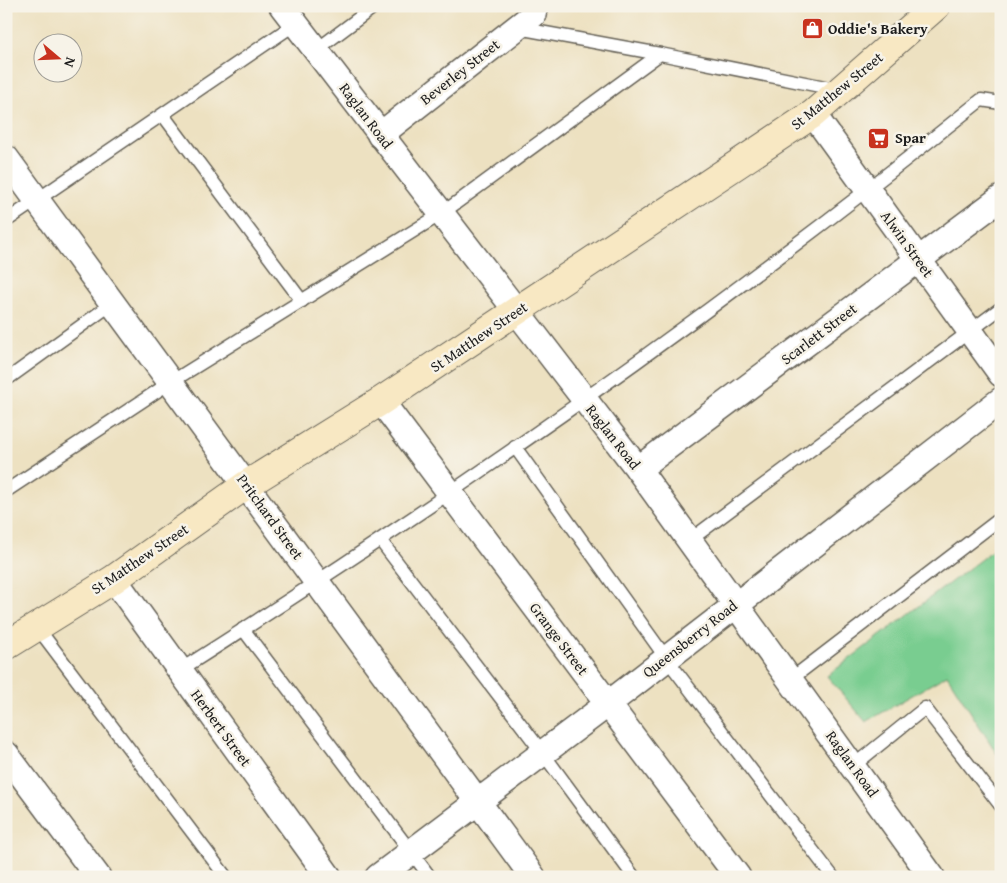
<svg xmlns="http://www.w3.org/2000/svg" width="1007" height="883" viewBox="0 0 1007 883" font-family="'Gentium Book Plus',serif">
  <style>
    .green { fill: #79cd90; stroke: #4a7456 }
    .lines { fill: none; stroke-linecap: round; stroke-linejoin: round }
    .service-casing { stroke: #656156; stroke-width: 15 }
    .minor-casing { stroke: #656156; stroke-width: 28 }
    .secondary-casing { stroke: #656156; stroke-width: 30 }
    .service { stroke: #fff; stroke-width: 12 }
    .minor { stroke: #fff; stroke-width: 25 }
    .secondary { stroke: #f8e8c3; stroke-width: 28 }
    .labels { text-anchor: middle; stroke-width: 5; stroke-linejoin: round; paint-order: stroke }
    .poi-label { font-size: 15px; font-weight: bold; fill: #1c1c1c; stroke: #f7f3e8; text-anchor: start }
    .street-label { font-size: 15px; fill: #1c1c1c; stroke: #f7f3e8 }
  </style>
  <rect width="100%" height="100%" fill="#f7f3e8"/>
  <filter id="ink" filterUnits="userSpaceOnUse"><feTurbulence type="fractalNoise" baseFrequency=".02" numOctaves="2"/><feDisplacementMap in="SourceGraphic" scale="10" xChannelSelector="R" yChannelSelector="G"/><feConvolveMatrix kernelMatrix="1 2 1 2 8 2 1 2 1" color-interpolation-filters="sRGB"/></filter>
  <filter id="wash" filterUnits="userSpaceOnUse"><feTurbulence type="fractalNoise" baseFrequency=".0096" numOctaves="4" result="noise"/><feDisplacementMap in="SourceGraphic" scale="20" xChannelSelector="R" yChannelSelector="G"/><feGaussianBlur stdDeviation="1.12" result="paint"/><feColorMatrix in="noise" values="0 0 0 0 0 0 0 0 0 0 0 0 0 0 0 0 0 1.4 0 .05"/><feComposite in="paint" operator="in"/></filter>
  <g filter="url(#wash)">
    <rect width="100%" height="100%" fill="#ede1c1"/>
    <path class="green" d="M1001,544V760L947,675L866,722L827,676Z"/>
  </g>
  <g filter="url(#ink)">
    <g class="lines">
      <defs>
        <g id="service">
          <path d="M518,28L660,54"/>
          <path d="M315,51L375,6"/>
          <path d="M163,115L302,301"/>
          <path d="M6,221L295,24"/>
          <path d="M6,380L113,303"/>
          <path d="M515,447L666,658L833,877"/>
          <path d="M6,491L171,382L441,214L660,54L840,90"/>
          <path d="M380,540L542,752L634,877"/>
          <path d="M690,540L1001,308"/>
          <path d="M37,627L226,877"/>
          <path d="M243,629L430,877"/>
          <path d="M180,670C456,495 726,305 981,100L1001,103"/>
          <path d="M791,679L1001,518"/>
          <path d="M853,766L925,708L1001,806"/>
        </g>
        <g id="minor">
          <path d="M282,6L638,469L932,877"/>
          <path d="M813,114L1001,374"/>
          <path d="M380,135L533,15L535,6"/>
          <path d="M6,158L533,877"/>
          <path d="M381,401L738,877"/>
          <path d="M638,469L1001,198"/>
          <path d="M114,579L329,877"/>
          <path d="M6,754L98,877"/>
          <path d="M378,877L608,704L1001,400"/>
        </g>
        <path id="secondary" d="M6,646L114,579L246,485L381,401L813,114L936,6"/>
      </defs>
      <use href="#service" class="service-casing"/>
      <use href="#minor" class="minor-casing"/>
      <use href="#secondary" class="secondary-casing"/>
      <use href="#service" class="service"/>
      <use href="#minor" class="minor"/>
      <use href="#secondary" class="secondary"/>
    </g>
  </g>
  <defs>
    <symbol id="shop-square" viewBox="-11 -11 22 22"><rect x="-9" y="-9" width="18" height="18" rx="4" fill="#c8321e" stroke="#f7f3e8"/><path d="M-5-2.5h2.3a2.7 3.5 0 0 1 5.4 0H5L5.5 6h-11ZM-1.5-2.5h3a1.5 2.3 0 0 0-3 0Z" fill="#fff"/></symbol>
    <symbol id="supermarket-square" viewBox="-11 -11 22 22"><rect x="-9" y="-9" width="18" height="18" rx="4" fill="#c8321e" stroke="#f7f3e8"/><path d="M-6-5.5h2.5l.6 2H6L4.5 2H-2.5L-4.4-4H-6ZM-1.5 3.2a1.3 1.3 0 1 0 .1 0ZM3 3.2a1.3 1.3 0 1 0 .1 0Z" fill="#fff"/></symbol>
  </defs>
  <g fill-rule="evenodd">
    <use href="#shop-square" x="800" y="16" width="25" height="25"/>
    <use href="#supermarket-square" x="866" y="126" width="25" height="25"/>
  </g>
  <g class="labels">
    <g class="poi-label">
      <text x="828" y="34">Oddie's Bakery</text>
      <text x="895" y="143">Spar</text>
    </g>
    <g class="street-label">
      <text transform="translate(460 72) rotate(-38)" y="5">Beverley Street</text>
      <text transform="translate(837 91) rotate(-39)" y="5">St Matthew Street</text>
      <text transform="translate(366 116) rotate(53)" y="5">Raglan Road</text>
      <text transform="translate(907 244) rotate(54)" y="5">Alwin Street</text>
      <text transform="translate(819 334) rotate(-37)" y="5">Scarlett Street</text>
      <text transform="translate(479 337) rotate(-34)" y="5">St Matthew Street</text>
      <text transform="translate(613 437) rotate(52)" y="5">Raglan Road</text>
      <text transform="translate(270 517) rotate(54)" y="5">Pritchard Street</text>
      <text transform="translate(140 559) rotate(-34)" y="5">St Matthew Street</text>
      <text transform="translate(559 639) rotate(53)" y="5">Grange Street</text>
      <text transform="translate(690 639) rotate(-38)" y="5">Queensberry Road</text>
      <text transform="translate(221 728) rotate(54)" y="5">Herbert Street</text>
      <text transform="translate(852 764) rotate(54)" y="5">Raglan Road</text>
    </g>
  </g>
  <rect width="1007" height="883" fill="none" stroke="#f7f3e8" stroke-width="25"/>
  <g transform="translate(58 58) rotate(109)"><circle r="24" fill="#f7f3e8" stroke="#9f9d96"/>
  <path d="M0-4L9 19L0 12L-9 19Z" fill="#c8321e"/>
  <text y="-8" font-size="14" font-weight="bold" text-anchor="middle" fill="#1c1c1c">N</text>
  </g>
</svg>
